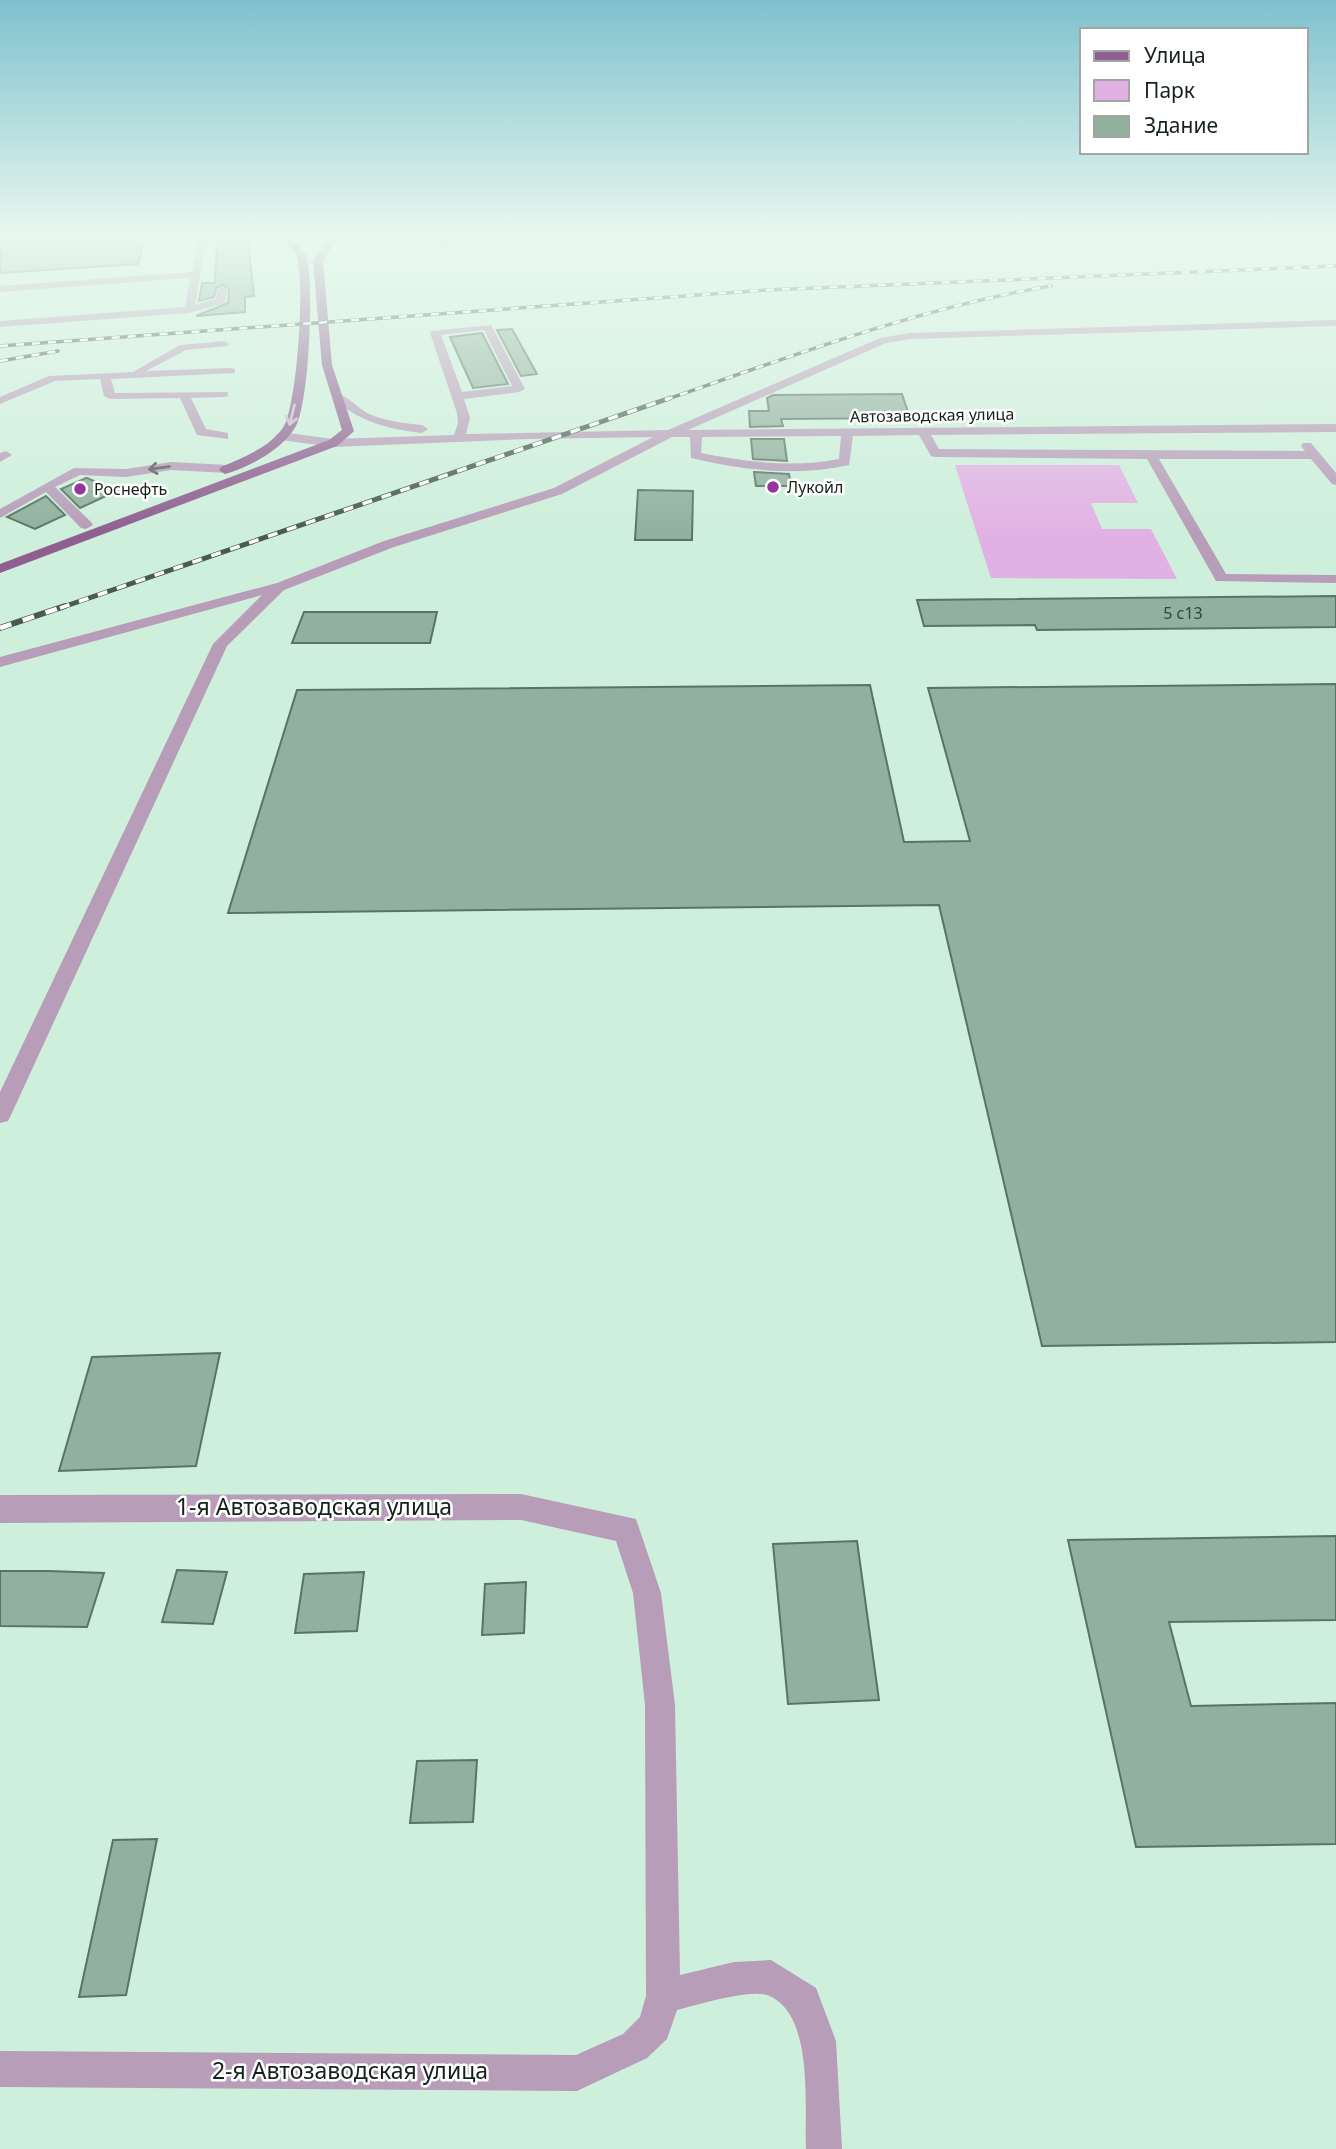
<svg xmlns="http://www.w3.org/2000/svg" width="1336" height="2149" viewBox="0 0 1336 2149" font-family="'Noto Sans',sans-serif">
  <style>
    .green { fill: #e2b1e4 }
    .building { fill: #91b09d; stroke: #587564; stroke-width: 2 }
    .lines { fill: none; stroke-linecap: round; stroke-linejoin: round }
    .minor { fill: #b79db8; fill-rule: evenodd }
    .major { fill: #8e5f90; fill-rule: evenodd }
    .rail-far2-casing { stroke: #495b50; stroke-width: 3.5 }
    .rail-far1-casing { stroke: #495b50; stroke-width: 5 }
    .rail-casing { stroke: #495b50; stroke-width: 6 }
    .rail-far2 { stroke: #fff; stroke-width: 2.5; stroke-dasharray: 8; stroke-linecap: butt }
    .rail-far1 { stroke: #fff; stroke-width: 3.5; stroke-dasharray: 10; stroke-linecap: butt }
    .rail { stroke: #fff; stroke-width: 4.5; stroke-dasharray: 12; stroke-linecap: butt }
    .oneway { stroke: #ccb7cd }
    .oneway2 { stroke: #5e5961 }
    .poi-dot { fill: #96359c; stroke: #fff; stroke-width: 2.5 }
    .labels { text-anchor: middle; stroke-width: 5; stroke-linejoin: round; paint-order: stroke }
    .far-street-label { font-size: 16px; fill: #15211a; stroke: #fff }
    .far-poi-label { font-size: 16px; fill: #15211a; stroke: #fff; text-anchor: start }
    .number-label { font-size: 16px; fill: #34453b }
    .near-street-label { font-size: 23px; fill: #15211a; stroke: #fff }
  </style>
  <rect width="100%" height="100%" fill="#ceefdb"/>
  <path class="green" d="M955,465H1119L1138,503H1091L1102,529H1151L1177,579L991,578Z"/>
  <g class="building">
    <path d="M23,234H146L138,264L0,273V239L20,238Z"/>
    <path d="M248,240L254,296L245,297V312L196,316L228,303L229,289L223,285L216,288L214,297L199,301L202,283H215L217,242Z"/>
    <path d="M512,329L537,374L521,376L497,330Z"/>
    <path d="M482,333L508,384L473,388L450,337Z"/>
    <path d="M902,394L910,418L781,419L783,426L750,427L749,411H769L767,398L773,395Z"/>
    <path d="M751,439H784L787,461L753,459Z"/>
    <path d="M754,472L789,474L791,486H756Z"/>
    <path d="M86,478H87L117,491L80,508L61,489Z"/>
    <path d="M638,490L693,491L692,540H635Z"/>
    <path d="M46,496L65,515L35,529L7,517Z"/>
    <path d="M1336,596V627L1037,630L1035,625L924,626L917,600Z"/>
    <path d="M304,612H437L430,643H292Z"/>
    <path d="M1336,684V1342L1042,1346L939,905L228,913L297,690L870,685L904,842L970,841L928,688Z"/>
    <path d="M220,1353L196,1466L59,1471L92,1357Z"/>
    <path d="M1336,1536V1620L1169,1622L1191,1706L1336,1703V1844L1136,1847L1068,1540Z"/>
    <path d="M857,1541L879,1700L788,1704L773,1544Z"/>
    <path d="M177,1570L227,1572L213,1624L162,1622Z"/>
    <path d="M0,1571H48L104,1573L87,1627L0,1626Z"/>
    <path d="M364,1572L357,1631L295,1633L304,1574Z"/>
    <path d="M526,1582L524,1633L482,1635L485,1584Z"/>
    <path d="M477,1760L473,1822L410,1823L417,1761Z"/>
    <path d="M157,1839L126,1995L79,1997L113,1840Z"/>
  </g>
  <g class="lines">
    <g class="minor">
      <path d="M199,234H208L195,305L216,299L217,290L222,287L227,290L225,303L189,313L0,327V321L185,307L190,278L0,292V286L192,272Z"/>
      <path d="M409,234H422L440,240L628,234L624,237L439,246Z"/>
      <path d="M1336,320V326L910,339L886,343L688,430L1336,424V432L931,435L939,449L1305,451L1301,446L1303,443H1311L1336,473V485L1332,484L1311,459H1159L1226,574L1336,575V583L1216,581L1147,459L935,457L931,456L919,435L853,436L849,465C797,477 742,470 691,458L690,437H672L562,494L394,547L284,590L227,646L11,1115L8,1121L0,1123V1092L213,644L262,595L0,667V657L277,583L384,541L554,488L653,437L529,439L333,447L281,440L275,436L281,432L333,439L454,435L458,423L457,413L430,333L431,331L491,325L525,389L519,392L464,399L470,418L466,434L668,430L880,338L910,333ZM484,330L512,386L462,392L441,335ZM841,436L839,459C793,468 747,462 701,453L702,437Z"/>
      <path d="M224,341L229,344L228,346L186,350L146,371L231,368L235,369V373L111,379L115,393L228,392V396L224,397L191,398L206,429L228,433V439L197,435L180,398L110,399L104,396L100,379L55,381L0,404V397L49,376L133,372L180,345Z"/>
      <path d="M333,394C345,392 356,407 367,413C384,421 403,423 422,425L428,429L422,433C388,429 359,422 333,398Z"/>
      <path d="M6,451L12,455L0,462V453Z"/>
      <path d="M171,462L228,465L234,469L228,473L171,470L126,477L80,475L55,487L91,522L93,525L86,529L81,528L46,492L0,518V509L74,468L126,469Z"/>
      <path d="M521,1494L636,1519L661,1593L675,1705L680,1975L734,1962L771,1960L816,1988L836,2041L842,2149H806C804,2108 815,2012 767,1995C749,1989 696,2005 677,2010L667,2039L647,2058L577,2091L0,2087V2051L576,2055L623,2034L640,2017L646,1996L645,1705L633,1593L616,1541L521,1520L0,1523V1495Z"/>
    </g>
    <g class="major">
      <path d="M277,234H287C295,241 304,249 307,259C314,287 309,401 296,426C283,449 250,467 225,474L219,470L221,467C242,458 271,447 284,426C297,403 305,285 297,259C295,248 284,241 277,234Z"/>
      <path d="M335,234H345L330,249L323,261L332,365L354,431L352,433L337,446L0,573V564L329,440L342,430L322,365L313,261L323,245Z"/>
    </g>
    <defs>
      <g id="rail-far2">
        <path d="M1312,234L1336,237"/>
        <path d="M0,346L766,290L1336,266"/>
        <path d="M0,361L58,351"/>
        <path d="M665,400C792,356 918,308 1051,286"/>
      </g>
      <path id="rail-far1" d="M60,608L670,398"/>
      <path id="rail" d="M0,628L65,606"/>
    </defs>
    <use href="#rail-far2" class="rail-far2-casing"/>
    <use href="#rail-far1" class="rail-far1-casing"/>
    <use href="#rail" class="rail-casing"/>
    <use href="#rail-far2" class="rail-far2"/>
    <use href="#rail-far1" class="rail-far1"/>
    <use href="#rail" class="rail"/>
  </g>
  <defs><path id="oneway-shaft" d="M-6 0H5M1.5-3L5.5 0L1.5 3" fill="none" stroke-width="1.6" stroke-linecap="round" stroke-linejoin="round" transform="scale(1.75)"/></defs>
  <use class="oneway" href="#oneway-shaft" transform="translate(292 415) rotate(104)"/>
  <use class="oneway2" href="#oneway-shaft" transform="translate(159 468) rotate(172)"/>
  <linearGradient id="sky" x2="0" y2="1"><stop stop-color="#7dc1ce"/><stop offset="0.44" stop-color="#e9f8ef"/><stop offset="1" stop-color="#e9f8ef" stop-opacity="0"/></linearGradient>
  <rect width="1336" height="535" fill="url(#sky)"/>
  <g class="poi-dot">
    <circle cx="773" cy="487" r="7"/>
    <circle cx="80" cy="489" r="7"/>
  </g>
  <g class="labels">
    <g class="far-street-label">
      <text transform="translate(932 415) rotate(-1)" y="6">Автозаводская улица</text>
    </g>
    <g class="far-poi-label">
      <text x="787" y="493">Лукойл</text>
      <text x="94" y="495">Роснефть</text>
    </g>
    <g class="number-label">
      <text x="1183" y="619">5 с13</text>
    </g>
    <g class="near-street-label">
      <text x="314" y="1515">1-я Автозаводская улица</text>
      <text x="350" y="2079">2-я Автозаводская улица</text>
    </g>
  </g>
  <rect x="1080" y="28" width="228" height="126" fill="#ffffff" stroke="#a1a6a3" stroke-width="2"/>
  <rect x="1094" y="51" width="35" height="10" fill="#8e5f90" stroke="#a1a6a3" stroke-width="2"/>
  <text x="1144" y="63" font-size="21" fill="#15211a">Улица</text>
  <rect x="1094" y="80" width="35" height="21" fill="#e2b1e4" stroke="#a1a6a3" stroke-width="2"/>
  <text x="1144" y="98" font-size="21" fill="#15211a">Парк</text>
  <rect x="1094" y="116" width="35" height="21" fill="#91b09d" stroke="#a1a6a3" stroke-width="2"/>
  <text x="1144" y="133" font-size="21" fill="#15211a">Здание</text>
</svg>
